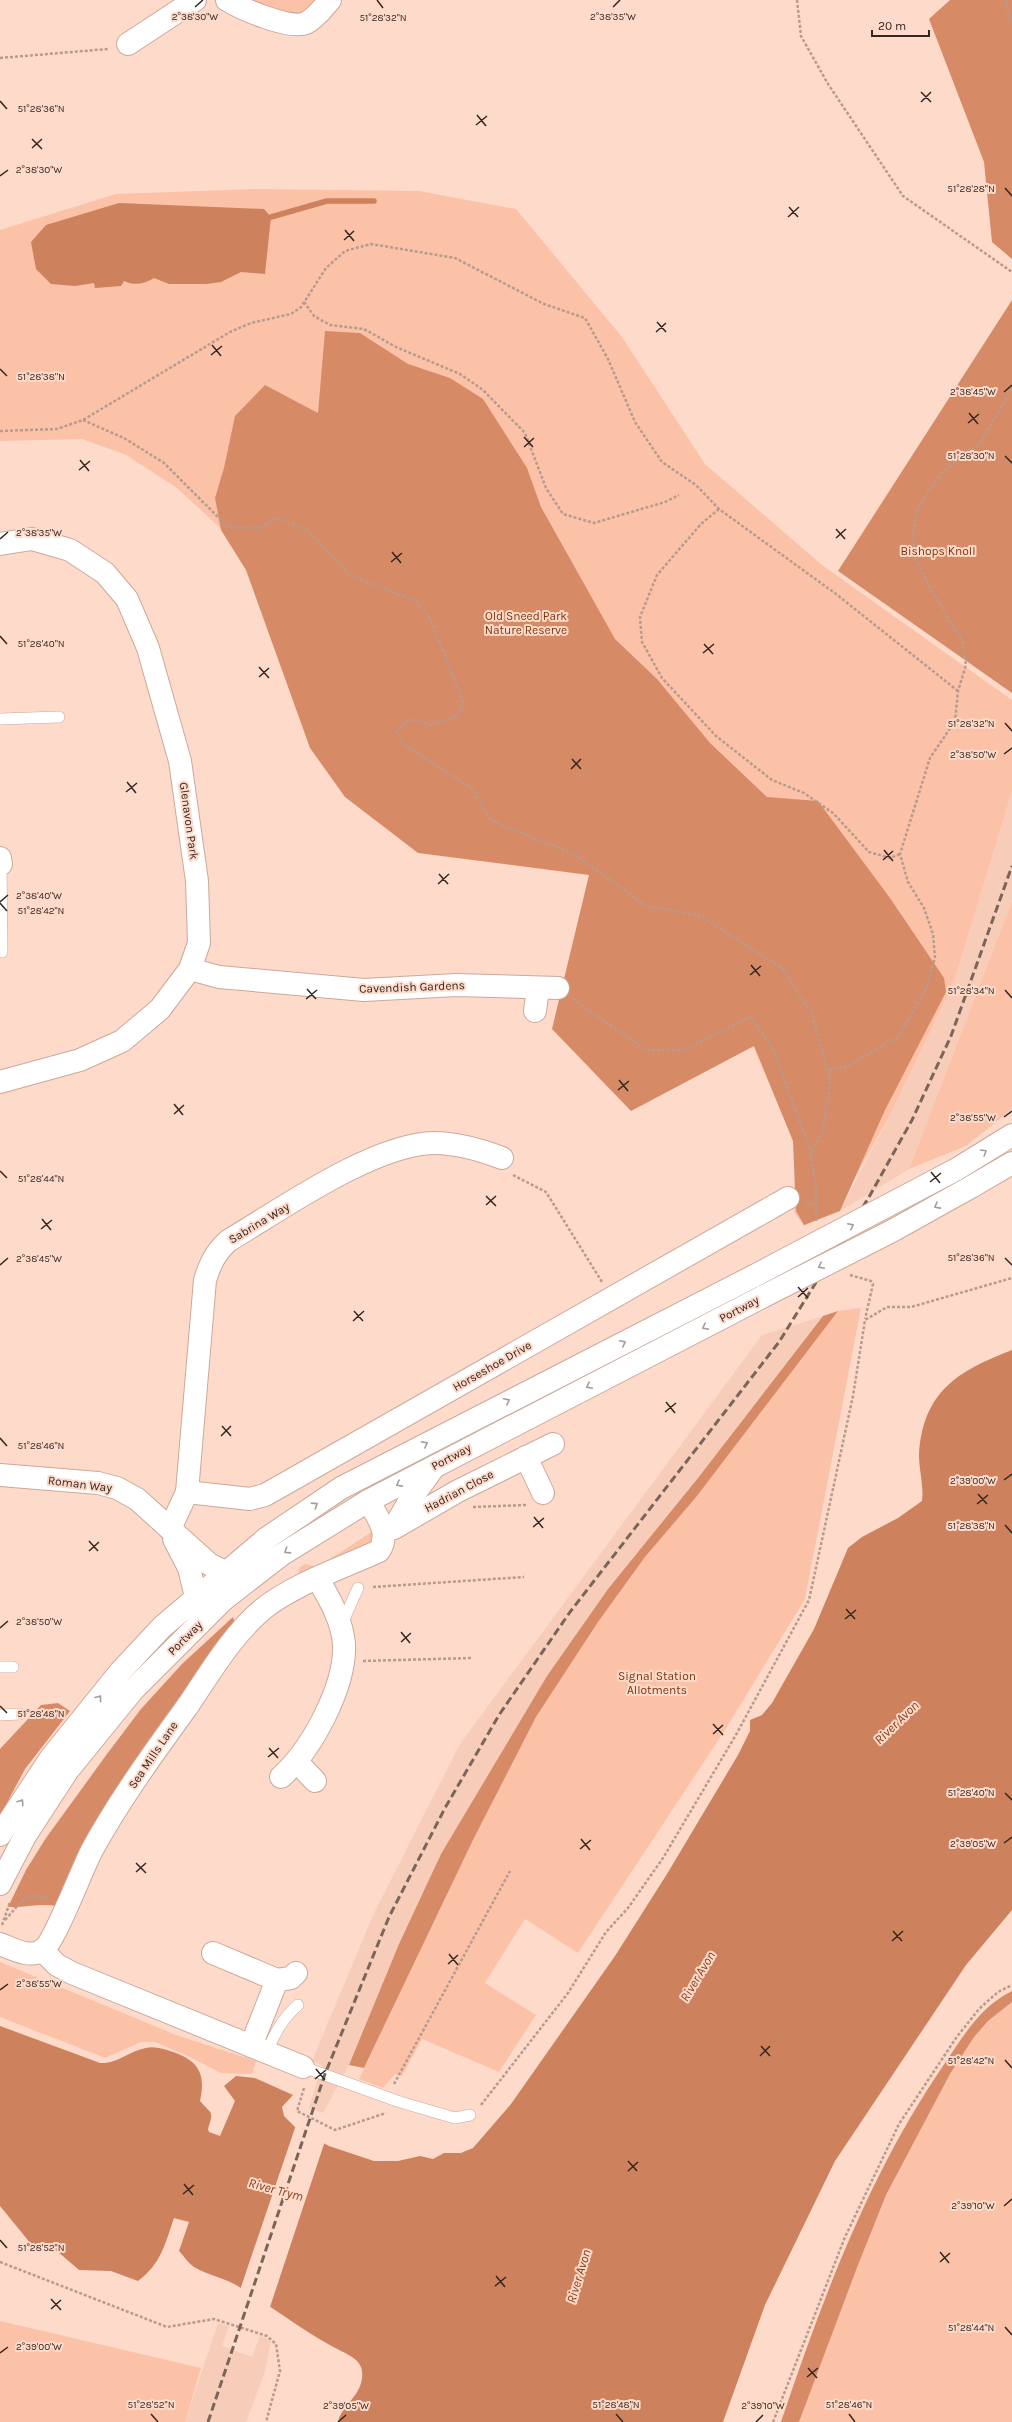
<svg xmlns="http://www.w3.org/2000/svg" width="1012" height="2422" viewBox="0 0 1012 2422" font-family="Karla,sans-serif">
  <style>
    .built { fill: #f7cdba }
    .green { fill: #fbc2a8 }
    .forest { fill: #d78a66 }
    .water { fill: #cd815d }
    .pier { fill: #fedaca }
    .lines { fill: none; stroke-linecap: round; stroke-linejoin: round }
    .stream { stroke: #cd815d; stroke-width: 5.5 }
    .service-casing { stroke: #cba99a; stroke-width: 12 }
    .minor-casing { stroke: #cba99a; stroke-width: 24 }
    .trunk-casing { stroke: #cba99a; stroke-width: 24 }
    .path { stroke: #b79b8e; stroke-width: 2.5; stroke-dasharray: 3 2; stroke-linecap: butt }
    .service { stroke: #fff; stroke-width: 11 }
    .minor { stroke: #fff; stroke-width: 22 }
    .trunk { stroke: #fff; stroke-width: 22 }
    .rail { stroke: #7a655b; stroke-width: 3; stroke-dasharray: 8 4; stroke-linecap: butt }
    .trunk-bridge-casing { stroke: #cba99a; stroke-width: 24; stroke-linecap: butt }
    .trunk-bridge { stroke: #fff; stroke-width: 22 }
    .oneway { stroke: #a49e9b }
    .ticks { fill: none; stroke: #342721; stroke-width: 1.5 }
    .labels { text-anchor: middle; stroke-width: 4; stroke-linejoin: round; paint-order: stroke }
    .park-label { font-size: 12px; fill: #7b350c; stroke: #fedaca }
    .street-label { font-size: 12px; fill: #342721; stroke: #fedaca }
    .water-label { font-size: 13px; font-style: italic; fill: #833d17; stroke: #fedaca }
    .ticks-label { font-size: 10px; text-anchor: middle; fill: #342721; stroke: #fedaca; stroke-width: 4; stroke-linejoin: round; paint-order: stroke }
  </style>
  <rect width="100%" height="100%" fill="#fedaca"/>
  <g class="built">
    <path d="M1012,791V901L909,1169L840,1211L891,1113L954,982Z"/>
    <path d="M823,1316L698,1478L608,1589L547,1676L441,1854L399,1944L349,2065L323,2113L309,2108L322,2065L312,2061L374,1913L460,1744L762,1335Z"/>
    <path d="M218,2323L229,2326L222,2346L252,2357L260,2336L271,2340L265,2372L246,2422H185Z"/>
  </g>
  <g class="green">
    <path d="M240,0H316L305,18Z"/>
    <path d="M256,189L419,191L516,209L622,337L705,464L822,565L1012,700V791L954,982L891,1113L837,1210L804,1226L794,1212L795,1143L754,1048L668,973L591,872L251,575L230,537L177,488L126,455L82,439L0,441V230L116,194Z"/>
    <path d="M1012,901V1109L966,1146L909,1169Z"/>
    <path d="M861,1308L805,1599L727,1727L578,1953L525,1919L485,1983L536,2015L499,2072L422,2039L402,2076L395,2074L383,2088L359,2079L473,1840L536,1717L598,1622L645,1557L697,1496L838,1311Z"/>
    <path d="M376,1529V1543L301,1576L298,1573L300,1567L305,1564L318,1567Z"/>
    <path d="M0,1962L176,2035L256,2061L252,2074L221,2073L190,2057L155,2042H141L105,2058L0,2017Z"/>
    <path d="M1012,2002V2422H799L858,2265L886,2195L950,2074L974,2037L988,2021Z"/>
    <path d="M0,2321L201,2368L185,2422H0Z"/>
  </g>
  <g class="forest">
    <path d="M950,0H1012V259L992,242L984,162L929,19Z"/>
    <path d="M1012,300V693L838,571Z"/>
    <path d="M325,331L360,333L408,364L450,378L483,399L527,468L541,507L615,639L657,679L710,743L767,797L818,801L890,898L944,978L946,992L885,1110L840,1211L804,1225L796,1211L793,1141L754,1046L631,1111L552,1029L589,875L418,853L345,797L310,748L246,570L221,530L215,498L224,468L235,416L265,385L318,413Z"/>
    <path d="M838,1311L697,1496L645,1557L598,1622L536,1717L473,1840L364,2068L349,2065L399,1944L441,1854L547,1676L608,1589L698,1478L823,1316Z"/>
    <path d="M233,1617L235,1624C181,1695 126,1765 84,1844C73,1864 65,1885 56,1906C40,1903 25,1908 8,1907L26,1870L46,1838L107,1754L141,1709L182,1664Z"/>
    <path d="M58,1703L70,1711L25,1769L0,1816V1749L41,1705Z"/>
    <path d="M1012,1991V2002L988,2021L974,2037L950,2074L886,2195L858,2265L799,2422H781C823,2297 870,2172 945,2063C964,2035 981,2006 1012,1991Z"/>
  </g>
  <g class="water">
    <path d="M119,203L264,209L271,217L265,274L241,272L221,282L206,284H169L154,278C144,284 135,286 124,281L121,286L95,288L94,283L75,286L51,284L36,269L31,242L46,225Z"/>
    <path d="M1012,1350V1910L966,1965L835,2161L765,2305L723,2422H338C341,2405 365,2394 362,2371C361,2361 350,2355 341,2351C303,2332 272,2306 236,2285C222,2277 207,2275 194,2267C188,2263 184,2256 179,2251L189,2222L174,2218C165,2244 161,2264 138,2281L111,2271L79,2270L57,2251L31,2244L0,2206V2026L100,2063C118,2064 129,2051 146,2048C155,2046 164,2049 173,2052C199,2061 206,2074 200,2101C212,2115 214,2110 208,2129L209,2132L220,2136L235,2101L224,2086L236,2076L255,2078L293,2095L282,2107L284,2116L295,2127L329,2146L374,2161H398L420,2156L433,2159L444,2153H461L473,2148L511,2104L615,1956L667,1874L738,1755L750,1731V1720L762,1715L772,1703L814,1629L848,1548L862,1537L898,1518L922,1501C924,1486 919,1470 919,1455C923,1391 958,1371 1012,1350Z"/>
  </g>
  <path class="pier" d="M296,2125L325,2141L269,2310L240,2290Z"/>
  <g class="lines">
    <path class="stream" d="M271,217L327,201H374"/>
    <defs>
      <g id="service">
        <path d="M0,719L59,717"/>
        <path d="M1,864L2,952"/>
        <path d="M341,1626L358,1588"/>
        <path d="M0,1667H13"/>
        <path d="M0,1715L20,1714"/>
        <path d="M267,2052C275,2033 282,2019 298,2005"/>
        <path d="M303,2067L400,2102L455,2118L470,2115"/>
      </g>
      <g id="minor">
        <path d="M227,0C242,9 290,30 306,23C316,18 323,8 330,0"/>
        <path d="M128,44L195,0"/>
        <path d="M0,544L32,539L70,550L105,573L127,599L148,648L180,761L197,881L199,943L190,969L160,1009L122,1041L80,1060L0,1082"/>
        <path d="M0,858L1,864"/>
        <path d="M190,969L219,977L364,990L456,985L558,988"/>
        <path d="M535,1011L538,989"/>
        <path d="M526,1457L543,1493"/>
        <path d="M0,1475L98,1483L117,1488L137,1499L209,1564L225,1572"/>
        <path d="M187,1492L250,1499L265,1495L788,1198"/>
        <path d="M395,1526L410,1500L434,1467"/>
        <path d="M394,1528L458,1491L553,1444"/>
        <path d="M170,1529L187,1492L205,1280C210,1264 215,1253 228,1241C280,1210 373,1144 434,1143C456,1143 481,1150 502,1158"/>
        <path d="M174,1539L189,1568L196,1597"/>
        <path d="M297,1762L315,1781"/>
        <path d="M281,1777C312,1749 346,1686 344,1644C342,1620 330,1600 318,1579"/>
        <path d="M0,1944C13,1949 30,1959 43,1950C55,1941 82,1869 92,1850C120,1799 155,1751 189,1704C211,1671 233,1634 263,1609C294,1584 342,1568 379,1551C391,1533 377,1516 368,1501"/>
        <path d="M42,1950L57,1965L72,1973L303,2067"/>
        <path d="M213,1953L277,1980L291,1978L296,1973"/>
        <path d="M251,2046L277,1980"/>
      </g>
      <g id="trunk">
        <path d="M957,1169L1012,1135"/>
        <path d="M971,1187L1012,1163"/>
        <path d="M0,1835L50,1759L120,1672L162,1627L267,1538L341,1488L754,1276"/>
        <path d="M0,1884L25,1836L68,1770L133,1690L223,1600L281,1555L368,1501L764,1296"/>
      </g>
    </defs>
    <use href="#service" class="service-casing"/>
    <use href="#minor" class="minor-casing"/>
    <use href="#trunk" class="trunk-casing"/>
    <g class="path">
      <path d="M797,0L801,36L828,84L903,196L1012,272"/>
      <path d="M1006,0L1010,22"/>
      <path d="M0,58L108,49"/>
      <path d="M304,302L314,316L330,325L364,329L396,347L460,374L483,390L525,433L546,488L563,514L594,523L665,502L679,495"/>
      <path d="M83,420L124,438L164,463L228,527L260,528L277,518L307,530L351,576L414,600L428,614L463,701L459,715L431,725L408,719L397,732L406,746L474,790L490,820L574,854L646,906L701,916L782,968L812,1014L828,1071"/>
      <path d="M0,431L57,429L83,420L230,332L251,323L291,314L301,307L326,268L345,251L371,244L455,258L544,304L585,318L608,359L635,422L662,462L696,485L719,509L836,594L958,691"/>
      <path d="M719,509L701,524L657,575L640,617L642,642L662,678L716,736L772,780L804,793L833,813L869,852L890,858L900,854"/>
      <path d="M573,999L646,1050H684L750,1017L773,1048L811,1153"/>
      <path d="M513,1175L546,1192L602,1282"/>
      <path d="M806,1205L816,1203"/>
      <path d="M816,1221V1186L811,1154L823,1129L830,1084L828,1071L848,1066L898,1037L926,989L935,958L933,934L924,908L908,882L900,854L930,758L955,721L958,691L966,665L962,641L930,588L915,557L913,531L919,506L941,473L981,442L1012,388"/>
      <path d="M850,1275L871,1281L873,1284L865,1319"/>
      <path d="M473,1507L526,1505"/>
      <path d="M373,1587L524,1577"/>
      <path d="M363,1661L472,1658"/>
      <path d="M5,1920C20,1904 26,1889 49,1899"/>
      <path d="M2,1925L10,1902"/>
      <path d="M394,2084L510,1871"/>
      <path d="M304,2088L297,2111L335,2130L386,2113"/>
      <path d="M481,2105L568,1993L606,1932L628,1908L663,1858L737,1733L809,1600L853,1396L865,1320L887,1307H911L1012,1278"/>
      <path d="M0,2262L167,2327L214,2319L267,2336L276,2344L280,2371L266,2422"/>
      <path d="M773,2422L845,2237L899,2124L956,2038L979,2009L998,1992L1012,1985"/>
    </g>
    <use href="#service" class="service"/>
    <use href="#minor" class="minor"/>
    <use href="#trunk" class="trunk"/>
    <path class="rail" d="M208,2422L325,2074L389,1917L445,1808L499,1715L570,1612L779,1342L869,1197L912,1120L951,1036L1012,866"/>
    <defs>
      <g id="trunk-bridge">
        <path d="M754,1276L957,1169"/>
        <path d="M764,1296L892,1231L971,1187"/>
      </g>
    </defs>
    <use href="#trunk-bridge" class="trunk-bridge-casing"/>
    <use href="#trunk-bridge" class="trunk-bridge"/>
  </g>
  <defs><path id="oneway-chevron" d="M-2-3.5L2.5 0L-2 3.5" fill="none" stroke-width="1.6" stroke-linecap="round" stroke-linejoin="round"/></defs>
  <g class="oneway">
    <use href="#oneway-chevron" transform="translate(984 1152) rotate(-31)"/>
    <use href="#oneway-chevron" transform="translate(937 1206) rotate(151)"/>
    <use href="#oneway-chevron" transform="translate(851 1226) rotate(-26)"/>
    <use href="#oneway-chevron" transform="translate(821 1266) rotate(153)"/>
    <use href="#oneway-chevron" transform="translate(705 1327) rotate(152)"/>
    <use href="#oneway-chevron" transform="translate(623 1343) rotate(-27)"/>
    <use href="#oneway-chevron" transform="translate(589 1386) rotate(153)"/>
    <use href="#oneway-chevron" transform="translate(507 1401) rotate(-27)"/>
    <use href="#oneway-chevron" transform="translate(425 1444) rotate(-28)"/>
    <use href="#oneway-chevron" transform="translate(399 1484) rotate(152)"/>
    <use href="#oneway-chevron" transform="translate(315 1505) rotate(-33)"/>
    <use href="#oneway-chevron" transform="translate(287 1551) rotate(147)"/>
    <use href="#oneway-chevron" transform="translate(99 1698) rotate(-52)"/>
    <use href="#oneway-chevron" transform="translate(21 1802) rotate(-56)"/>
  </g>
  <path class="ticks" d="M377,0L383,8M195,7L203,0M613,7L620,0M921,92L931,102M0,101L7,109M921,102L931,92M477,115L486,126M476,125L487,116M32,139L42,149M32,148L42,139M0,176L8,170M1005,188L1012,196M789,207L798,217M788,217L799,207M345,230L354,241M344,240L354,231M657,322L666,332M656,332L666,323M212,345L221,356M211,355L222,346M0,369L7,376M1004,392L1012,385M969,413L978,424M968,423L979,414M524,437L533,447M524,447L534,438M1005,456L1012,463M80,460L89,471M79,470L90,461M836,529L845,539M836,538L846,529M0,539L8,532M392,552L401,563M391,562L402,553M0,636L7,644M704,644L713,654M703,653L714,644M259,667L269,678M259,677L269,668M1005,723L1012,731M1004,754L1012,748M572,759L581,769M571,769L581,759M127,782L136,793M126,792L137,783M884,850L893,861M883,860L893,851M439,874L448,884M438,884L449,874M0,902L8,895M0,903L7,911M751,965L760,976M750,975L761,966M307,989L316,999M1005,990L1012,998M306,999L317,990M619,1080L628,1091M618,1090L629,1081M174,1104L183,1115M174,1114L184,1105M1004,1117L1012,1111M0,1171L7,1178M931,1172L940,1183M930,1182L941,1173M486,1196L496,1206M486,1205L496,1196M42,1219L51,1230M41,1229L52,1220M1005,1258L1012,1265M0,1265L8,1258M798,1287L808,1298M798,1297L808,1288M354,1311L363,1321M353,1321L364,1311M666,1402L675,1413M665,1412L676,1403M222,1426L231,1436M221,1436L231,1426M0,1438L7,1446M1004,1480L1012,1474M978,1494L987,1504M977,1504L988,1495M534,1517L543,1528M1005,1525L1012,1533M533,1527L544,1518M89,1541L98,1551M89,1551L99,1542M846,1609L855,1619M845,1619L856,1610M0,1628L8,1621M401,1632L410,1643M401,1642L411,1633M0,1706L7,1713M713,1724L723,1735M713,1734L723,1725M269,1748L278,1758M268,1757L279,1748M1005,1793L1012,1800M581,1839L590,1850M1004,1843L1012,1837M580,1849L591,1840M136,1863L146,1873M136,1872L146,1863M893,1931L902,1941M892,1941L903,1931M449,1954L458,1965M448,1964L458,1955M0,1990L8,1984M761,2046L770,2056M760,2056L770,2046M1005,2060L1012,2068M316,2069L325,2080M315,2079L326,2070M628,2161L637,2171M628,2171L638,2162M184,2184L193,2195M183,2194L194,2185M1004,2206L1012,2199M0,2240L7,2248M940,2252L949,2263M940,2262L950,2253M496,2276L505,2287M495,2286L506,2277M51,2299L61,2310M51,2309L61,2300M1005,2327L1012,2335M0,2353L8,2347M808,2368L817,2378M807,2377L818,2368M151,2414L158,2422M616,2414L623,2422M849,2414L855,2422M338,2422L346,2415M756,2422L763,2415"/>
  <g class="labels">
    <g class="park-label">
      <text x="938" y="555">Bishops Knoll</text>
      <text x="526" y="620">Old Sneed Park<tspan x="526" dy="14">Nature Reserve</tspan></text>
      <text x="657" y="1680">Signal Station<tspan x="657" dy="14">Allotments</tspan></text>
    </g>
    <g class="street-label">
      <text transform="translate(189 821) rotate(82)" y="4">Glenavon Park</text>
      <text transform="translate(412 987) rotate(-2)" y="4">Cavendish Gardens</text>
      <text transform="translate(259 1223) rotate(-31)" y="4">Sabrina Way</text>
      <text transform="translate(739 1309) rotate(-28)" y="4">Portway</text>
      <text transform="translate(492 1366) rotate(-30)" y="4">Horseshoe Drive</text>
      <text transform="translate(451 1457) rotate(-28)" y="4">Portway</text>
      <text transform="translate(80 1484) rotate(7)" y="4">Roman Way</text>
      <text transform="translate(459 1491) rotate(-28)" y="4">Hadrian Close</text>
      <text transform="translate(185 1638) rotate(-45)" y="4">Portway</text>
      <text transform="translate(153 1755) rotate(-56)" y="4">Sea Mills Lane</text>
    </g>
    <g class="water-label">
      <text transform="translate(896 1722) rotate(-44)" y="5">River Avon</text>
      <text transform="translate(697 1976) rotate(-59)" y="5">River Avon</text>
      <text transform="translate(276 2189) rotate(15)" y="5">River Trym</text>
      <text transform="translate(578 2276) rotate(-73)" y="5">River Avon</text>
    </g>
  </g>
  <g class="ticks-label">
    <text x="195" y="20">2°38'30"W</text>
    <text x="613" y="20">2°38'35"W</text>
    <text x="383" y="21">51°28'32"N</text>
    <text x="41" y="112">51°28'36"N</text>
    <text x="39" y="173">2°38'30"W</text>
    <text x="971" y="192">51°28'28"N</text>
    <text x="41" y="380">51°28'38"N</text>
    <text x="973" y="395">2°38'45"W</text>
    <text x="971" y="459">51°28'30"N</text>
    <text x="39" y="536">2°38'35"W</text>
    <text x="41" y="647">51°28'40"N</text>
    <text x="971" y="727">51°28'32"N</text>
    <text x="973" y="758">2°38'50"W</text>
    <text x="39" y="899">2°38'40"W</text>
    <text x="41" y="914">51°28'42"N</text>
    <text x="971" y="994">51°28'34"N</text>
    <text x="973" y="1121">2°38'55"W</text>
    <text x="41" y="1182">51°28'44"N</text>
    <text x="971" y="1261">51°28'36"N</text>
    <text x="39" y="1262">2°38'45"W</text>
    <text x="41" y="1449">51°28'46"N</text>
    <text x="973" y="1484">2°39'00"W</text>
    <text x="971" y="1529">51°28'38"N</text>
    <text x="39" y="1625">2°38'50"W</text>
    <text x="41" y="1717">51°28'48"N</text>
    <text x="971" y="1796">51°28'40"N</text>
    <text x="973" y="1847">2°39'05"W</text>
    <text x="39" y="1987">2°38'55"W</text>
    <text x="971" y="2064">51°28'42"N</text>
    <text x="973" y="2209">2°39'10"W</text>
    <text x="41" y="2251">51°28'52"N</text>
    <text x="971" y="2331">51°28'44"N</text>
    <text x="39" y="2350">2°39'00"W</text>
    <text x="151" y="2408">51°28'52"N</text>
    <text x="616" y="2408">51°28'48"N</text>
    <text x="849" y="2408">51°28'46"N</text>
    <text x="346" y="2409">2°39'05"W</text>
    <text x="763" y="2409">2°39'10"W</text>
  </g>
  <path d="M872 30v6h57v-6" fill="none" stroke="#342721" stroke-width="2"/>
  <text x="878" y="30" font-size="12" fill="#342721" stroke="#fedaca" stroke-width="3" paint-order="stroke">20 m</text>
</svg>
